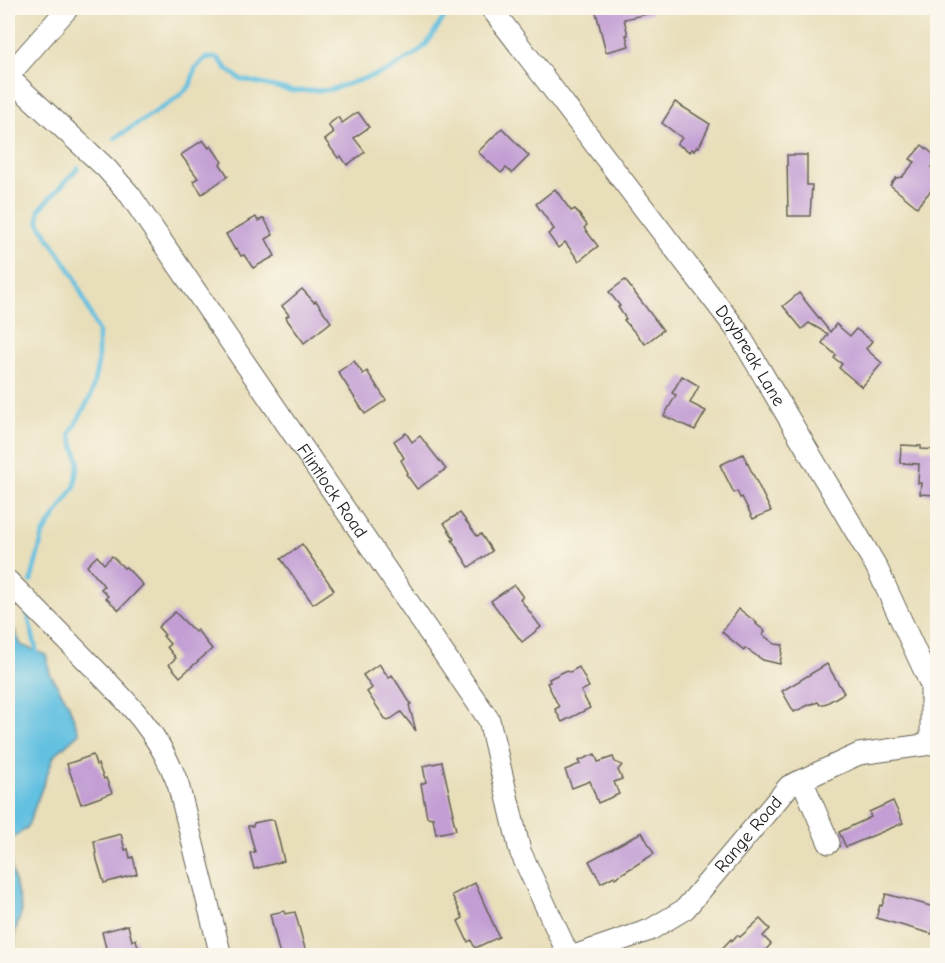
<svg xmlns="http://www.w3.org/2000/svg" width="945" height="963" viewBox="0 0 945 963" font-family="'Comic Neue',sans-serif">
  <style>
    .water { fill: #62c0e0; stroke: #3f6e7e; stroke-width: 1.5 }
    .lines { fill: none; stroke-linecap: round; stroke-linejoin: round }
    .stream { stroke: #62c0e0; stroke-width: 4.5 }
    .building { fill: #c29ed4 }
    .minor-casing { stroke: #636053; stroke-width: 23 }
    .minor { stroke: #fff; stroke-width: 21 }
    .labels { text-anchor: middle; stroke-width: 4.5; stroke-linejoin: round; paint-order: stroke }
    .street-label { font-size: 18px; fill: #1c1c1c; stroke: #fbf7ec }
  </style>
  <rect width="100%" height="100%" fill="#fbf7ec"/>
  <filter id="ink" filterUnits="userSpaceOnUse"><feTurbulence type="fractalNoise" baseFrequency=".0167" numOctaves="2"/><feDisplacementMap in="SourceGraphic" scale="12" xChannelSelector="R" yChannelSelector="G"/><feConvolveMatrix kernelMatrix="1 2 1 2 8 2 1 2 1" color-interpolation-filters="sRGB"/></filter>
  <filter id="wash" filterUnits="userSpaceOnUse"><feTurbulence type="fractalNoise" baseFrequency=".008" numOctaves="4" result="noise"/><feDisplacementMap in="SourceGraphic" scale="24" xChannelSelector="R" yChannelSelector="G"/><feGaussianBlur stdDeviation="1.35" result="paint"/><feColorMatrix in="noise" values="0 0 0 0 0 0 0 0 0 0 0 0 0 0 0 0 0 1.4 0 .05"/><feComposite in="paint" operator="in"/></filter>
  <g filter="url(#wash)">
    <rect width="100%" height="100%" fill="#e8deba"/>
    <g class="water">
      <path d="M8,616L21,645L46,655L50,674L68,703L79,733L54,756L27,828L8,841Z"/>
      <path d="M8,854L22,911L15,931L14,955H8Z"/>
    </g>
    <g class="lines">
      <g class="stream">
        <path d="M115,138L174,100L190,86L195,69L205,58H218L227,69L240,79L293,91L329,90L388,71L415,54L426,45L450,8"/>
        <path d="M31,581L43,534L75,486L79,461L70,434L91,396L98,363V332L74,276L39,223V210L78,168"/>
        <path d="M28,616L36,649L35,655"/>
      </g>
    </g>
    <g id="blocks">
      <g class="building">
        <path d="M595,8H652V13L624,19L628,35H626L629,46L606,52Z"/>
        <path d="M675,102L710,124L699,147L697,146L694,151L692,149L690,152L677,144L682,138L662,123Z"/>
        <path d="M358,112L369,127L354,138L365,152L347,165L341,156L338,158L325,140L334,133L328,125L338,117L342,123Z"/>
        <path d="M502,128L529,156L512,173L506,168L501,173L478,152Z"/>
        <path d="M203,140L209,148L211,146L222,162L220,164L228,176L202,194L193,181L198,178L181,155Z"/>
        <path d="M922,145L938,158L931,167L938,173V182L917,207L890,185L896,178L902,177L915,162L910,159Z"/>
        <path d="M787,155H807V185H812L810,216H788Z"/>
        <path d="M555,189L571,211L575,209L587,225L584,228L598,246L579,261L565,242L558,248L548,234L554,229L536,204Z"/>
        <path d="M256,217L258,221L264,218L273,235L266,239L275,256L253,268L244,255L241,256L237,249L235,250L226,234Z"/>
        <path d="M625,280L663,330L645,344L624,320L626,319L618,307L620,306L609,292Z"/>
        <path d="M302,289L314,302L316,301L331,322L304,343L288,321L286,317L289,315L282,306Z"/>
        <path d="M799,293L830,332L836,324L850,336L856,329L872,341L866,349L882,363L862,387L839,368L842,364L834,358L836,355L822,343L828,334L809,323L802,329L783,306Z"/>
        <path d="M354,361L363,374L367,371L386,400L365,414L338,372Z"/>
        <path d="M682,376L699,386L690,403L706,411L695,430L664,416L676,395L672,393Z"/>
        <path d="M406,433L412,442L420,436L446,469L417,489L406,474L408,473L401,460L404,458L394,441Z"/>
        <path d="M901,445L921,446V449L938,450V484L935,495L920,494L921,483H918L919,464L900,463Z"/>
        <path d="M743,454L771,511L753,519L742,497L740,498L737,491L734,493L720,465Z"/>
        <path d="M460,513L477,536L481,534L492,551L469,567L452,540L454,539L444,523Z"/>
        <path d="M302,544L334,590L313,604L281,559Z"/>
        <path d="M97,556L104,564L112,556L124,568L126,567L143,585L119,610L106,598L108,596L101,589L104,586L87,566Z"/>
        <path d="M514,585L523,597L520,599L541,627L522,642L491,601Z"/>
        <path d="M739,609L757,623L756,624L765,631L763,635L775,644L783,645L780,664L763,660L745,648L744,650L722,632Z"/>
        <path d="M175,612L195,632L197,630L212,649L180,677L169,664L176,658L167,647L170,644L163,636L165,635L158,627Z"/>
        <path d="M379,664L389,678L392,675L411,704L409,705L416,731L401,712L388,721L386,720L367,692L372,688L363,675Z"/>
        <path d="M827,664L844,693L827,703L820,705L818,702L813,704V703L794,712L782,691Z"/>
        <path d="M579,667L589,687L581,691L590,708L562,722L555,709L559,707L547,683L550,682L549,679L565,671L570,672Z"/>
        <path d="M595,754L598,762L613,757L615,762L622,765L618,770L622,779L614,782L619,794L598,803L590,781L572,788L565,770L580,764L578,761Z"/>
        <path d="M93,755L96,765L98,764L104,779L106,778L112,793L81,804L67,764Z"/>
        <path d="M442,762L454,814H452L456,830L436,834L433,818L427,817L421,784L426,782L423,766Z"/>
        <path d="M893,801L903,823L846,847L839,832L871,817L869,812Z"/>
        <path d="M268,820H274L284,861L254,869L250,853L255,852L248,826H253L254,823Z"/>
        <path d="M642,832L654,854L615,878L614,876L601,883L589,861Z"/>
        <path d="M121,834L125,850L128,849L130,858L133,857L137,874L104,883L97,860L94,841Z"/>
        <path d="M475,883L499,937L475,948L471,940L468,942L458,921L463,918L452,895Z"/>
        <path d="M886,894L938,908L932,934L876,918L880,905L882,906Z"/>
        <path d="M284,911L285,914L295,912L307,956H280L270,914Z"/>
        <path d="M760,919L770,929L763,936L771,944L760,956H715L731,939L732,941L737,935L740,937Z"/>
        <path d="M128,925L132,941L136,939L140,956H108L102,932Z"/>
      </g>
    </g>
  </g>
  <g filter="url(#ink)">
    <use href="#blocks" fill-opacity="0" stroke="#636053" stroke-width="1.5"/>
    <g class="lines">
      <defs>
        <g id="minor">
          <path id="s1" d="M491,8L736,329L876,566L931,685V744"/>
          <path d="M8,76L68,8"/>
          <path id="s2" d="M8,77L106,168L130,195L489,720L520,851L569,956"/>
          <path d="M8,581C35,608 62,635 89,663C128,702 158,731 178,784L221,956"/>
          <path d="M802,780L829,843"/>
          <path id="s3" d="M574,956L650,930L685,909L789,786L859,754L931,744H938"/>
        </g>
      </defs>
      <use href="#minor" class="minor-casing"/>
      <use href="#minor" class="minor"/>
    </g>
  </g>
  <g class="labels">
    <g class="street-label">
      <text dy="6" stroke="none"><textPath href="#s1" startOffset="434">Daybreak Lane</textPath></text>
      <text dy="6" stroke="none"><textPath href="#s2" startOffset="528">Flintlock Road</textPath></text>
      <text dy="6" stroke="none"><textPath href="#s3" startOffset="219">Range Road</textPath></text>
    </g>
  </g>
  <rect width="945" height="963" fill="none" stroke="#fbf7ec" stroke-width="30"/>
</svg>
